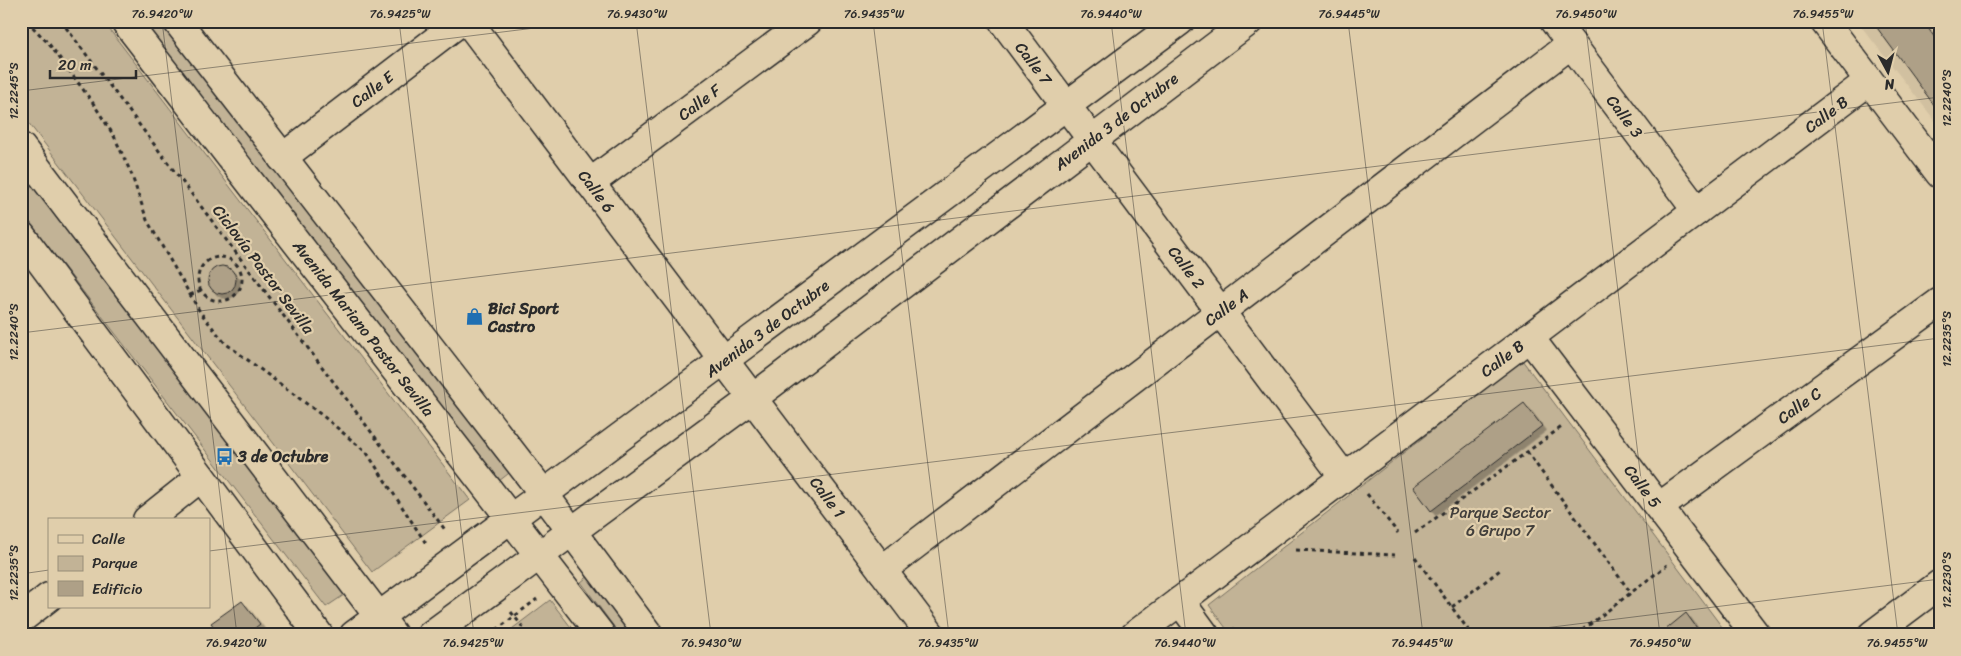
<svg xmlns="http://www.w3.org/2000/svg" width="1961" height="656" viewBox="0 0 1961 656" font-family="Sriracha,sans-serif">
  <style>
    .built { fill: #d1c0a0 }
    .green { fill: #c2b396; stroke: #766f60 }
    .building { fill: #aea087; stroke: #2b2b2b; filter: url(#shadow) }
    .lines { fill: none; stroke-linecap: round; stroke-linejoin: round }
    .minor-casing { stroke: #2b2b2b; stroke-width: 31 }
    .major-casing { stroke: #2b2b2b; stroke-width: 31 }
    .path { stroke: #2b2b2b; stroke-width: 3; stroke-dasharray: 4 4; stroke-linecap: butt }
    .minor { stroke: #e0ceab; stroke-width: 28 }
    .major { stroke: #e0ceab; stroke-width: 28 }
    .ticks { fill: none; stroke: #2b2b2b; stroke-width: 1; stroke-opacity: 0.45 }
    .labels { text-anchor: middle; stroke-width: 4.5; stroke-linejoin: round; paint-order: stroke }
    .street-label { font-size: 16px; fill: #2b2b2b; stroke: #e0ceab }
    .poi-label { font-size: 16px; font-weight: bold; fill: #2b2b2b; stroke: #e0ceab; text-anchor: start }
    .park-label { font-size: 16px; fill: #423f3b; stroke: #e0ceab }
    .neatline { fill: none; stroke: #2b2b2b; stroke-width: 2 }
    .ticks-label { font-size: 12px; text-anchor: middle; fill: #2b2b2b }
  </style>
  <defs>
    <filter id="shadow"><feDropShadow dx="4.5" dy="4.5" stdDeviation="0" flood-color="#0004"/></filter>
  </defs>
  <rect width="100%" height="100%" fill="#e0ceab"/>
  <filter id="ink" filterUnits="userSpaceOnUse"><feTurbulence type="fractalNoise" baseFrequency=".02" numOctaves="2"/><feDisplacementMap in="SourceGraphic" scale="10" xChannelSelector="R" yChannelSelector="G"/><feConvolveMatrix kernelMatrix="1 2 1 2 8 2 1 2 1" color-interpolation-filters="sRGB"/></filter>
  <g filter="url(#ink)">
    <path class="built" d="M1857,21H1940V127Z"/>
    <g class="green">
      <path d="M21,21H103L470,500L372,572L21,113Z"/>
      <path d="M143,21H169L513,470L499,481L354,297Z"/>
      <path d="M21,171L117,298L180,374L347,593L326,607L21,211Z"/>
      <path d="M1522,360L1728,635H1231L1209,605Z"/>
      <path d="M594,572L642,635H620L581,582Z"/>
      <path d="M550,600L577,635H504Z"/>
    </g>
    <g class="building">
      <path d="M1872,21H1923L1940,45V113Z"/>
      <circle cx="222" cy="280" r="14"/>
      <path d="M1524,403L1542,426L1431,511L1413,487Z"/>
      <path d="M242,601L260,624L246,635H220L211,623Z"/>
      <path d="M1686,613L1702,635H1659Z"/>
    </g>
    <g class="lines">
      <defs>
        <g id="minor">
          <path d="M177,21L543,493L649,635"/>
          <path d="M468,21L931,635"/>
          <path d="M1003,21L1344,477"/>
          <path d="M1554,21L1697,211"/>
          <path d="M1824,21L1940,174"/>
          <path d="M282,158L461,21"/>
          <path d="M590,183L808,21"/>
          <path d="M21,235L319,635"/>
          <path d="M1529,337L1756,635"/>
          <path d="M1659,507L1940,302"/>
          <path d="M147,520L201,477"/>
          <path d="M882,570L1571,44"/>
          <path d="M1180,601L1205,635"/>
          <path d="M21,619L49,597"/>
          <path d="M354,635L1180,21"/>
          <path d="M431,635L753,398L1249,21"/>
          <path d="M1135,635L1869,81"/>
          <path d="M1872,635L1940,584"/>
        </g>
        <g id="major">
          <path d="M125,21L601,635"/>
          <path d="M21,147L393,635"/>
        </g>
      </defs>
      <use href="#minor" class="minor-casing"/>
      <use href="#major" class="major-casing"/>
      <g class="path">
        <path d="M27,21L49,44L68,69L93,103L114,136L131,173L147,220L200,312L225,343L323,416L367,453L427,545"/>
        <path d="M61,21L446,531"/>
        <circle cx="220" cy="279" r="22"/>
        <path d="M190,295L201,290"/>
        <path d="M1527,452L1631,593"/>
        <path d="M1367,494L1398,533"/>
        <path d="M1415,533L1563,426"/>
        <path d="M1296,550L1395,555"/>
        <path d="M1415,557L1472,635"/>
        <path d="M1452,607L1500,570"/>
        <path d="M511,612L529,635"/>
        <path d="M1233,628L1238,635"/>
        <path d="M490,635L537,599"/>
        <path d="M1576,635L1667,565"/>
      </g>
      <use href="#minor" class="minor"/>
      <use href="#major" class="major"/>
    </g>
  </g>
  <path class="ticks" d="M162,21L237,635M399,21L474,635M636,21L711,635M873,21L949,635M1111,21L1186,635M1348,21L1423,635M1585,21L1660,635M1822,21L1898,635M21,91L592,21M21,333L1940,97M209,551L1940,338M21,574L49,570M1488,635L1940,579"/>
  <defs>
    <symbol id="shop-bare" viewBox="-9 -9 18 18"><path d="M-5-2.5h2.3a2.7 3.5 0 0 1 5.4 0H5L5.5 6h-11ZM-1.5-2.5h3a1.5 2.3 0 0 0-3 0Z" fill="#1f6fb2" stroke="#e0ceab" stroke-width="2.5" paint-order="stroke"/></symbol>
    <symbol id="bus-bare" viewBox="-9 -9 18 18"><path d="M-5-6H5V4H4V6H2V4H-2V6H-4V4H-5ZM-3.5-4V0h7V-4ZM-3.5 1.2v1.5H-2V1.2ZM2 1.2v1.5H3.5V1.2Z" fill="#1f6fb2" stroke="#e0ceab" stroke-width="2.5" paint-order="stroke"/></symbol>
  </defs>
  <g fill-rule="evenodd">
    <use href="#shop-bare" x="462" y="304" width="25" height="25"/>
    <use href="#bus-bare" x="212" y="444" width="25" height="25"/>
  </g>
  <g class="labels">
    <g class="street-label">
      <text transform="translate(1034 63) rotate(53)" y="6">Calle 7</text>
      <text transform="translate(372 89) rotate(-37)" y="6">Calle E</text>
      <text transform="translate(699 102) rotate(-37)" y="6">Calle F</text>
      <text transform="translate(1826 114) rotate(-37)" y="6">Calle B</text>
      <text transform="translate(1625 116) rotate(53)" y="6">Calle 3</text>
      <text transform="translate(1116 121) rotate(-37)" y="6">Avenida 3 de Octubre</text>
      <text transform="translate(597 191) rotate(53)" y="6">Calle 6</text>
      <text transform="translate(1187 267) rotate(53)" y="6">Calle 2</text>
      <text transform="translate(264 269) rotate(53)" y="6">Ciclovía Pastor Sevilla</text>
      <text transform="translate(1226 307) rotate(-37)" y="6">Calle A</text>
      <text transform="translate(364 328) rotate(52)" y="6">Avenida Mariano Pastor Sevilla</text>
      <text transform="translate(767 328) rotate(-37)" y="6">Avenida 3 de Octubre</text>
      <text transform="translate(1502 358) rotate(-37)" y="6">Calle B</text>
      <text transform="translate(1799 405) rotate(-36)" y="6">Calle C</text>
      <text transform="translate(1643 486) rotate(53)" y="6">Calle 5</text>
      <text transform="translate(828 497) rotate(53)" y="6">Calle 1</text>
    </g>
    <g class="poi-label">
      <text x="488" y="314">Bici Sport<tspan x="488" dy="18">Castro</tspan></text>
      <text x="238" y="462">3 de Octubre</text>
    </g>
    <g class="park-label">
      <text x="1500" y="518">Parque Sector<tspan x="1500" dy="18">6 Grupo 7</tspan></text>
    </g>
  </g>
  <rect width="1961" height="656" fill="none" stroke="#e0ceab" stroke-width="55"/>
  <rect x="48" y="518" width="162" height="90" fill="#e0ceab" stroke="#988d78"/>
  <rect x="58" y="535" width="25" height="8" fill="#e0ceab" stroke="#988d78"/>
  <text x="92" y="544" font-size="15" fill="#2b2b2b">Calle</text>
  <rect x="58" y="556" width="25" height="15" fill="#c2b396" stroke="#988d78"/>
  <text x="92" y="568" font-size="15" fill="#2b2b2b">Parque</text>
  <rect x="58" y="581" width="25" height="15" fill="#aea087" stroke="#988d78"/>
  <text x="92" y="594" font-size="15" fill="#2b2b2b">Edificio</text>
  <g transform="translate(1888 72) rotate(173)" stroke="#e0ceab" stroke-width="4" paint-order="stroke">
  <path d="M0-4L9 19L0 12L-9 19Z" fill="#2b2b2b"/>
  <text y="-8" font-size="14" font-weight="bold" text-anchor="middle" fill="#2b2b2b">N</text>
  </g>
  <path d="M50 70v8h86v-8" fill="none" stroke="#2b2b2b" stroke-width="2.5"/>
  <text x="58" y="70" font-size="15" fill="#2b2b2b" stroke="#e0ceab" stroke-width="4" paint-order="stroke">20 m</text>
  <rect x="28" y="28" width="1906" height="600" class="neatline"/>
  <g class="ticks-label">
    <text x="162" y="18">76.9420°W</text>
    <text x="400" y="18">76.9425°W</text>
    <text x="637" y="18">76.9430°W</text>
    <text x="874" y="18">76.9435°W</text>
    <text x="1111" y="18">76.9440°W</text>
    <text x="1349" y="18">76.9445°W</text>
    <text x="1586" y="18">76.9450°W</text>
    <text x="1823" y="18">76.9455°W</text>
    <text transform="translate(14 91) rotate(-90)" y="4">12.2245°S</text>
    <text transform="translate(1947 98) rotate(-90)" y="4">12.2240°S</text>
    <text transform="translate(14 332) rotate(-90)" y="4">12.2240°S</text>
    <text transform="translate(1947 339) rotate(-90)" y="4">12.2235°S</text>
    <text transform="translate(14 573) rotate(-90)" y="4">12.2235°S</text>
    <text transform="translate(1947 580) rotate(-90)" y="4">12.2230°S</text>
    <text x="236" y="647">76.9420°W</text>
    <text x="473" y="647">76.9425°W</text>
    <text x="711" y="647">76.9430°W</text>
    <text x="948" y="647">76.9435°W</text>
    <text x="1185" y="647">76.9440°W</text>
    <text x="1422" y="647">76.9445°W</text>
    <text x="1660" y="647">76.9450°W</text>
    <text x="1897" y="647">76.9455°W</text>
  </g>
</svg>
